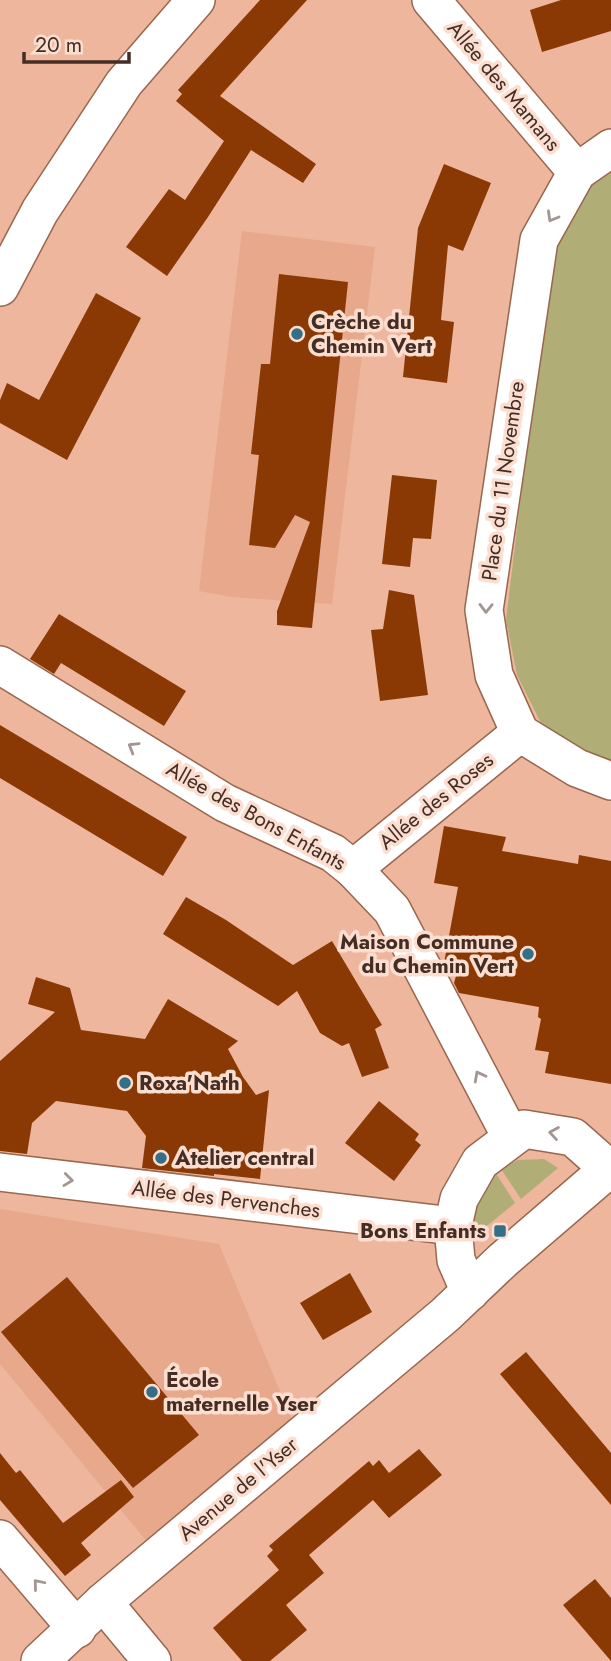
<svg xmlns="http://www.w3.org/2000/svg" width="611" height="1661" viewBox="0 0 611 1661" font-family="Jost,sans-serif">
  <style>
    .built { fill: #e7a88c }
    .green { fill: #b0ae76 }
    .building { fill: #8b3904 }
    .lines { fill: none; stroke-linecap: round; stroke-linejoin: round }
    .minor-casing { stroke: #99664f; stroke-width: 40 }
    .minor { stroke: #fff; stroke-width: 37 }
    .oneway { stroke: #a29692 }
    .poi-dot { fill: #336f86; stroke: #fcded1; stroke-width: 2.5 }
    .labels { text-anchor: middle; stroke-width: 7; stroke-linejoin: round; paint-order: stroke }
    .street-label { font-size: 21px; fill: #442e24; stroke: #fcded1 }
    .poi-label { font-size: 21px; font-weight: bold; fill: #442e24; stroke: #fcded1; text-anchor: start }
  </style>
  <rect width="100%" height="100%" fill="#eeb69d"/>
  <g class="built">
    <path d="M242,231L375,247L332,604L232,597L199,591Z"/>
    <path d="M0,1209L219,1244L292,1420L149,1544L0,1364Z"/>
  </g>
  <g class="green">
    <path d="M611,164V765L543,727L517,675L506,620L551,248L596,172Z"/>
    <path d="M544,1159L558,1168L521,1199L501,1169L518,1160Z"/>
    <path d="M495,1172L515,1203L466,1243L470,1208Z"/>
  </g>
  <g class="building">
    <path d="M260,0H307L220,96L316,164L303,183L251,150L208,217L167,276L126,247L169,189L185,200L224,141L176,101L182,94L178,90Z"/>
    <path d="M561,0H611V31L542,52L530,10Z"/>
    <path d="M444,164L491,183L463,251L448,245L441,320L454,322L447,383L403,377L418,228Z"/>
    <path d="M279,274L348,282L312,628L277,625V611L310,522L295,515L275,548L249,545L259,455L251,454L261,364H270Z"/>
    <path d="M96,293L141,318L67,460L0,423V400L7,383L39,400Z"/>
    <path d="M392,475L437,480L431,539L413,538L410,567L382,564Z"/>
    <path d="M389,590L414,595L428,695L380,701L371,630L383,629Z"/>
    <path d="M59,614L186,691L164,726L61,663L54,674L30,659Z"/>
    <path d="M0,725L187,837L163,876L0,778Z"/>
    <path d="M444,826L506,837L502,851L578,864L579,855L611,861V1084L545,1073L549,1052L535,1050L541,1019L538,1017L539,1007L459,993L454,983L456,976L450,975L444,963L458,887L434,883Z"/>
    <path d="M186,897L226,920L293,965L332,941L382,1025L375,1029L389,1068L362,1077L349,1043L342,1046L320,1033L297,991L278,1006L163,934Z"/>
    <path d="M36,977L70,988L81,1030L145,1039L168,999L238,1041L228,1049L243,1077L256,1095L269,1090L260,1179L214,1174V1176L142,1168L146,1136L127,1111L56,1101L32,1123L27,1154L0,1151V1061L55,1012L28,1004Z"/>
    <path d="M379,1101L419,1134L415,1140L421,1145L394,1181L345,1143Z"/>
    <path d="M350,1273L372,1312L323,1340L300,1303Z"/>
    <path d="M67,1277L199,1435L133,1488L1,1332Z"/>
    <path d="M526,1352L611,1453V1505L500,1374Z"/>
    <path d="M419,1449L442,1475L389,1518L373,1500L309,1555L324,1573L286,1605L307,1630L270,1661H242L213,1628L279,1570L267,1556L273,1550L269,1546L369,1461L373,1466L379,1460L389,1473Z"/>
    <path d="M0,1453L16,1473L20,1470L63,1523L121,1480L134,1497L81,1543L91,1555L65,1576L0,1500Z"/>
    <path d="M595,1579L611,1598V1661L563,1605Z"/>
  </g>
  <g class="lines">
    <defs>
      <g id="minor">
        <path d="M431,0L577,172"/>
        <path d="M611,148L577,172L539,240L484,610L494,675L520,733L577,768L611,781"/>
        <path d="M0,287L40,211L124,83L196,0"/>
        <path d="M0,665L225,803L333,853L353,869L392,910L511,1137"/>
        <path d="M353,869L520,733"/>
        <path d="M0,1172L453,1226"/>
        <path d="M470,1292L456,1260L453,1226L459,1199L480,1162L524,1129L573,1137L609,1169"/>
        <path d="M0,1539L77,1629"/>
        <path d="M103,1602L152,1661"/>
        <path d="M40,1661L103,1602L445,1315L503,1260L611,1167"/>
      </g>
    </defs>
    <use href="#minor" class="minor-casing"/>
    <use href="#minor" class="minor"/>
  </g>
  <defs><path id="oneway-chevron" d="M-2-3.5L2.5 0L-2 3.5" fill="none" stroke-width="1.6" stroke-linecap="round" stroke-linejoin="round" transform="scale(1.75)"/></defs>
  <g class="oneway">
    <use href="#oneway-chevron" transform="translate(552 217) rotate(120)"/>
    <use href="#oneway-chevron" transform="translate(486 608) rotate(91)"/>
    <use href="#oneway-chevron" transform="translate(133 747) rotate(-149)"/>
    <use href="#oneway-chevron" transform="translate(479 1076) rotate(-118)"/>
    <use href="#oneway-chevron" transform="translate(554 1133) rotate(-171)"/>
    <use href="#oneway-chevron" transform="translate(68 1180) rotate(7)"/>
    <use href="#oneway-chevron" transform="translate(38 1584) rotate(-130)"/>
  </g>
  <g class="poi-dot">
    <circle cx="297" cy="334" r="7"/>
    <circle cx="528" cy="954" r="7"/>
    <circle cx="125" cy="1083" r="7"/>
    <circle cx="161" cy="1158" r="7"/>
    <rect x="493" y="1224" width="14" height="14" rx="3.5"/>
    <circle cx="152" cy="1392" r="7"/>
  </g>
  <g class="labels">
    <g class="street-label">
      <text transform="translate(504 86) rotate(50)" y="7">Allée des Mamans</text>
      <text transform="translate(503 481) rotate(-82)" y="7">Place du 11 Novembre</text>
      <text transform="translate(436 801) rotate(-39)" y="7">Allée des Roses</text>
      <text transform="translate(256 816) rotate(29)" y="7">Allée des Bons Enfants</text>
      <text transform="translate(226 1199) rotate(7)" y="7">Allée des Pervenches</text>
      <text transform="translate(238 1489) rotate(-40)" y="7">Avenue de l'Yser</text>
    </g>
    <g class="poi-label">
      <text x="311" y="329">Crèche du<tspan x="311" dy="24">Chemin Vert</tspan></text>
      <text x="514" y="949" text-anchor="end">Maison Commune<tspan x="514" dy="24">du Chemin Vert</tspan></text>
      <text x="139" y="1090">Roxa'Nath</text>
      <text x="175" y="1165">Atelier central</text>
      <text x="486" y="1238" text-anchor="end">Bons Enfants</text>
      <text x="166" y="1387">École<tspan x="166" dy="24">maternelle Yser</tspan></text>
    </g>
  </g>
  <path d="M24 52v10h105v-10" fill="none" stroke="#442e24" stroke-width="3.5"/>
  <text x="35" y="52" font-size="21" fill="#442e24" stroke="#fcded1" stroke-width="5" paint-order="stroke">20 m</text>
</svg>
